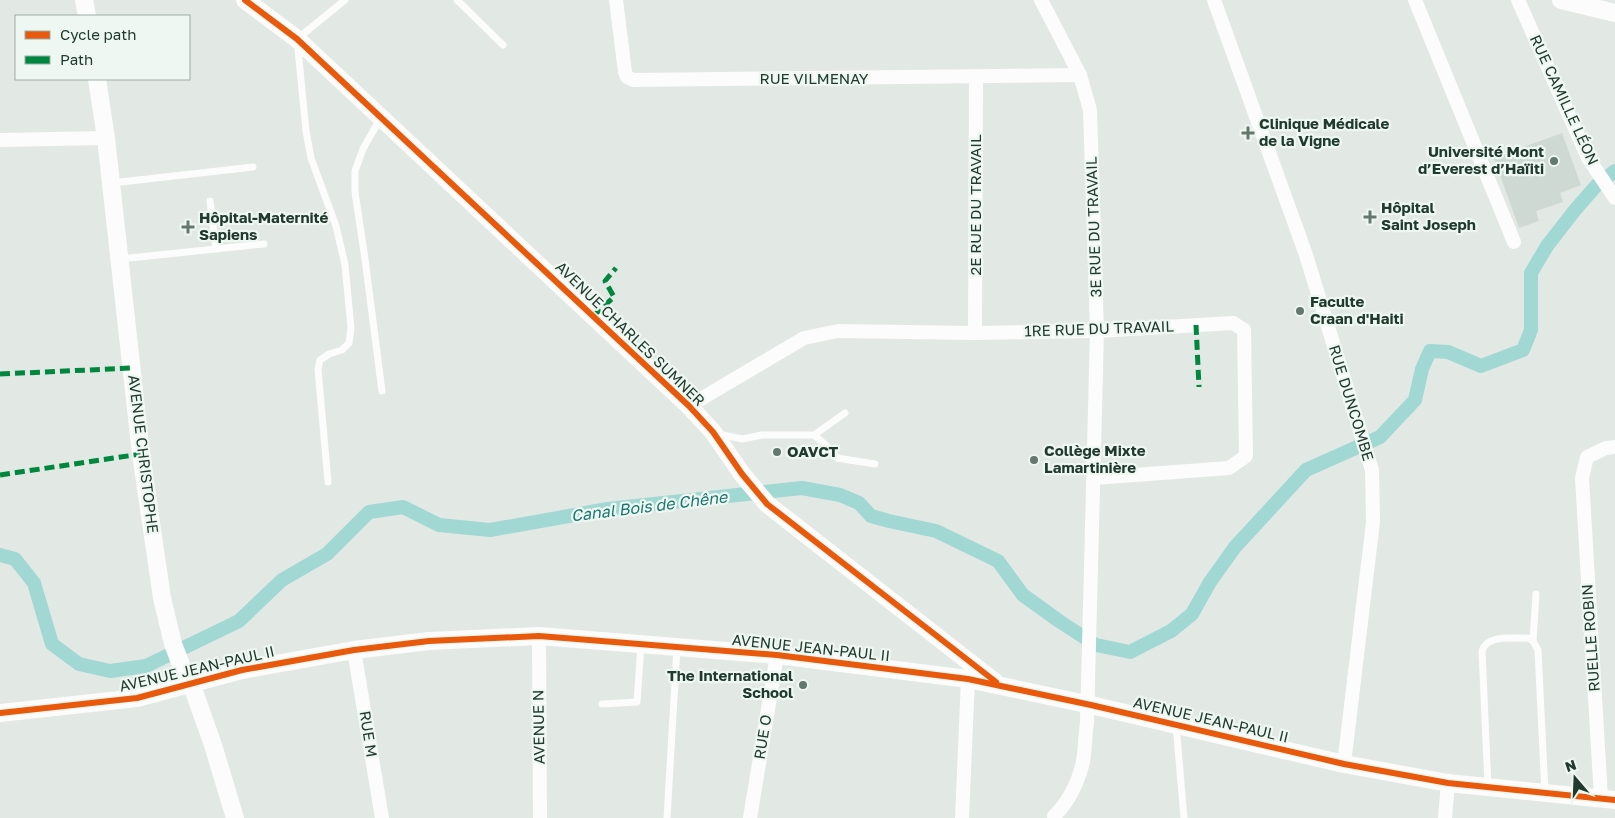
<svg xmlns="http://www.w3.org/2000/svg" width="1615" height="818" viewBox="0 0 1615 818" font-family="'Golos Text',sans-serif">
  <style>
    .built { fill: #cfd9d3 }
    .lines { fill: none; stroke-linecap: round; stroke-linejoin: round }
    .canal { stroke: #a1d8d4; stroke-width: 14 }
    .service { stroke: #fbfcfb; stroke-width: 7 }
    .minor { stroke: #fbfcfb; stroke-width: 14 }
    .tertiary { stroke: #fbfcfb; stroke-width: 18 }
    .quiet { stroke: #00873e; stroke-width: 5; stroke-dasharray: 10 5; stroke-linecap: butt }
    .cycleway-casing { stroke: #eff7f2; stroke-width: 9 }
    .cycleway { stroke: #e8590c; stroke-width: 6 }
    .poi-dot { fill: #64786e; stroke: #eff7f2; stroke-width: 2 }
    .labels { text-anchor: middle; stroke-width: 4.5; stroke-linejoin: round; paint-order: stroke }
    .street-label { font-size: 15px; fill: #203b2e; stroke: #eff7f2 }
    .poi-label { font-size: 15px; font-weight: bold; fill: #203b2e; stroke: #eff7f2; text-anchor: start }
    .water-label { font-size: 16px; font-style: italic; fill: #197773; stroke: #eff7f2 }
  </style>
  <rect width="100%" height="100%" fill="#e2e8e4"/>
  <path class="built" d="M1562,133L1581,185L1560,193L1563,202L1536,211L1539,221L1519,228L1494,158Z"/>
  <g class="lines">
    <path class="canal" d="M0,555L15,559L34,583L52,644L79,664L110,671L146,666L239,621L282,580L327,554L369,512L403,507L439,525L490,530L608,509L802,488L840,495L859,503L871,516L889,521L936,531L998,561L1023,595L1059,621L1096,645L1130,652L1171,631L1192,614L1210,582L1235,547L1306,470L1380,437L1415,400L1422,369L1430,351L1448,352L1481,366L1523,350L1531,330V273L1547,246L1575,210L1596,186L1615,171"/>
    <g class="service">
      <path d="M457,0L503,45"/>
      <path d="M380,119L363,149L355,171V192L365,259L382,391"/>
      <path d="M112,183L253,167"/>
      <path d="M210,201L216,249"/>
      <path d="M120,259L264,244"/>
      <path d="M718,434L742,439L762,435H814L845,413"/>
      <path d="M814,435L828,447L837,458L875,464"/>
      <path d="M328,482L318,369L320,360L329,354L342,350L349,343L351,328L345,265L336,226L311,158L306,131L297,39L345,0"/>
      <path d="M1533,641L1536,594"/>
      <path d="M602,704L637,702L641,645"/>
      <path d="M1176,725L1184,818"/>
      <path d="M1488,786L1482,651C1487,634 1513,639 1528,638L1533,641L1538,650L1545,793"/>
      <path d="M667,818L677,647"/>
    </g>
    <g class="minor">
      <path d="M616,0L625,72L627,77L633,80L1080,75"/>
      <path d="M1041,0L1080,75L1090,110L1097,331L1087,723C1085,736 1085,749 1083,762C1078,782 1069,802 1054,816"/>
      <path d="M1214,0L1306,255L1372,470L1373,522L1344,764"/>
      <path d="M1415,0L1514,242"/>
      <path d="M1518,0L1588,158L1615,198"/>
      <path d="M0,140L106,138"/>
      <path d="M975,333L976,78"/>
      <path d="M689,406L804,338L838,331L975,333L1097,331L1233,323L1244,330L1246,456L1229,468L1094,478"/>
      <path d="M539,636L540,818"/>
      <path d="M354,650L382,818"/>
      <path d="M1601,798L1582,478L1587,457L1606,448L1615,447"/>
      <path d="M750,818L777,655"/>
      <path d="M962,818L968,679"/>
      <path d="M1445,818L1448,783"/>
    </g>
    <g class="tertiary">
      <path d="M84,0L87,16"/>
      <path d="M245,0L297,39L689,406L713,432L742,474L767,504L995,682"/>
      <path d="M1561,0L1615,13"/>
      <path d="M97,79L106,138L141,454L162,598L173,644L182,667L191,683L213,745L235,818"/>
      <path d="M0,713L137,698L242,670L354,650L429,641L539,636L777,655L968,679L1091,705L1344,764L1448,783L1615,800"/>
    </g>
    <g class="quiet">
      <path d="M593,316L614,297L605,281L616,268"/>
      <path d="M1196,325L1199,387"/>
      <path d="M0,374L132,368"/>
      <path d="M0,475L141,454"/>
    </g>
    <defs>
      <g id="cycleway">
        <path d="M245,0L297,39L689,406L713,432L742,474L767,504L996,682"/>
        <path d="M0,713L137,698L242,670L354,650L429,641L539,636L777,655L968,679L1091,705L1344,764L1448,783L1615,800"/>
      </g>
    </defs>
    <use href="#cycleway" class="cycleway-casing"/>
    <use href="#cycleway" class="cycleway"/>
  </g>
  <g class="poi-dot">
    <path d="M1245.5 125.5h5v5h5v5h-5v5h-5v-5h-5v-5h5z"/>
    <circle cx="1554" cy="161" r="5"/>
    <path d="M1367.5 209.5h5v5h5v5h-5v5h-5v-5h-5v-5h5z"/>
    <path d="M185.5 219.5h5v5h5v5h-5v5h-5v-5h-5v-5h5z"/>
    <circle cx="1300" cy="311" r="5"/>
    <circle cx="777" cy="452" r="5"/>
    <circle cx="1034" cy="460" r="5"/>
    <circle cx="803" cy="685" r="5"/>
  </g>
  <g class="labels">
    <g class="street-label">
      <text x="814" y="84">RUE VILMENAY</text>
      <text transform="translate(1564 100) rotate(65)" y="5">RUE CAMILLE LÉON</text>
      <text transform="translate(976 205) rotate(-90)" y="5">2E RUE DU TRAVAIL</text>
      <text transform="translate(1094 227) rotate(-92)" y="5">3E RUE DU TRAVAIL</text>
      <text transform="translate(1099 329) rotate(-2)" y="5">1RE RUE DU TRAVAIL</text>
      <text transform="translate(630 334) rotate(44)" y="5">AVENUE CHARLES SUMNER</text>
      <text transform="translate(1351 403) rotate(73)" y="5">RUE DUNCOMBE</text>
      <text transform="translate(143 454) rotate(83)" y="5">AVENUE CHRISTOPHE</text>
      <text transform="translate(1591 638) rotate(-94)" y="5">RUELLE ROBIN</text>
      <text transform="translate(811 648) rotate(6)" y="5">AVENUE JEAN-PAUL II</text>
      <text transform="translate(197 669) rotate(-13)" y="5">AVENUE JEAN-PAUL II</text>
      <text transform="translate(1211 720) rotate(13)" y="5">AVENUE JEAN-PAUL II</text>
      <text transform="translate(539 727) rotate(-91)" y="5">AVENUE N</text>
      <text transform="translate(368 734) rotate(81)" y="5">RUE M</text>
      <text transform="translate(763 737) rotate(-81)" y="5">RUE O</text>
    </g>
    <g class="poi-label">
      <text x="1259" y="129">Clinique Médicale<tspan x="1259" dy="17">de la Vigne</tspan></text>
      <text x="1544" y="157" text-anchor="end">Université Mont<tspan x="1544" dy="17">d’Everest d’Haïiti</tspan></text>
      <text x="1381" y="213">Hôpital<tspan x="1381" dy="17">Saint Joseph</tspan></text>
      <text x="199" y="223">Hôpital-Maternité<tspan x="199" dy="17">Sapiens</tspan></text>
      <text x="1310" y="307">Faculte<tspan x="1310" dy="17">Craan d'Haiti</tspan></text>
      <text x="1044" y="456">Collège Mixte<tspan x="1044" dy="17">Lamartinière</tspan></text>
      <text x="787" y="457">OAVCT</text>
      <text x="793" y="681" text-anchor="end">The International<tspan x="793" dy="17">School</tspan></text>
    </g>
    <g class="water-label">
      <text transform="translate(649 506) rotate(-7)" y="6">Canal Bois de Chêne</text>
    </g>
  </g>
  <rect x="15" y="15" width="175" height="65" fill="#eff7f2" stroke="#9caca4"/>
  <rect x="25" y="31" width="25" height="8" fill="#e8590c" stroke="#9caca4"/>
  <text x="60" y="40" font-size="15" fill="#203b2e">Cycle path</text>
  <rect x="25" y="56" width="25" height="8" fill="#00873e" stroke="#9caca4"/>
  <text x="60" y="65" font-size="15" fill="#203b2e">Path</text>
  <g transform="translate(1575 778) rotate(341)" stroke="#eff7f2" stroke-width="4" paint-order="stroke">
  <path d="M0-4L9 19L0 12L-9 19Z" fill="#203b2e"/>
  <text y="-8" font-size="14" font-weight="bold" text-anchor="middle" fill="#203b2e">N</text>
  </g>
</svg>
